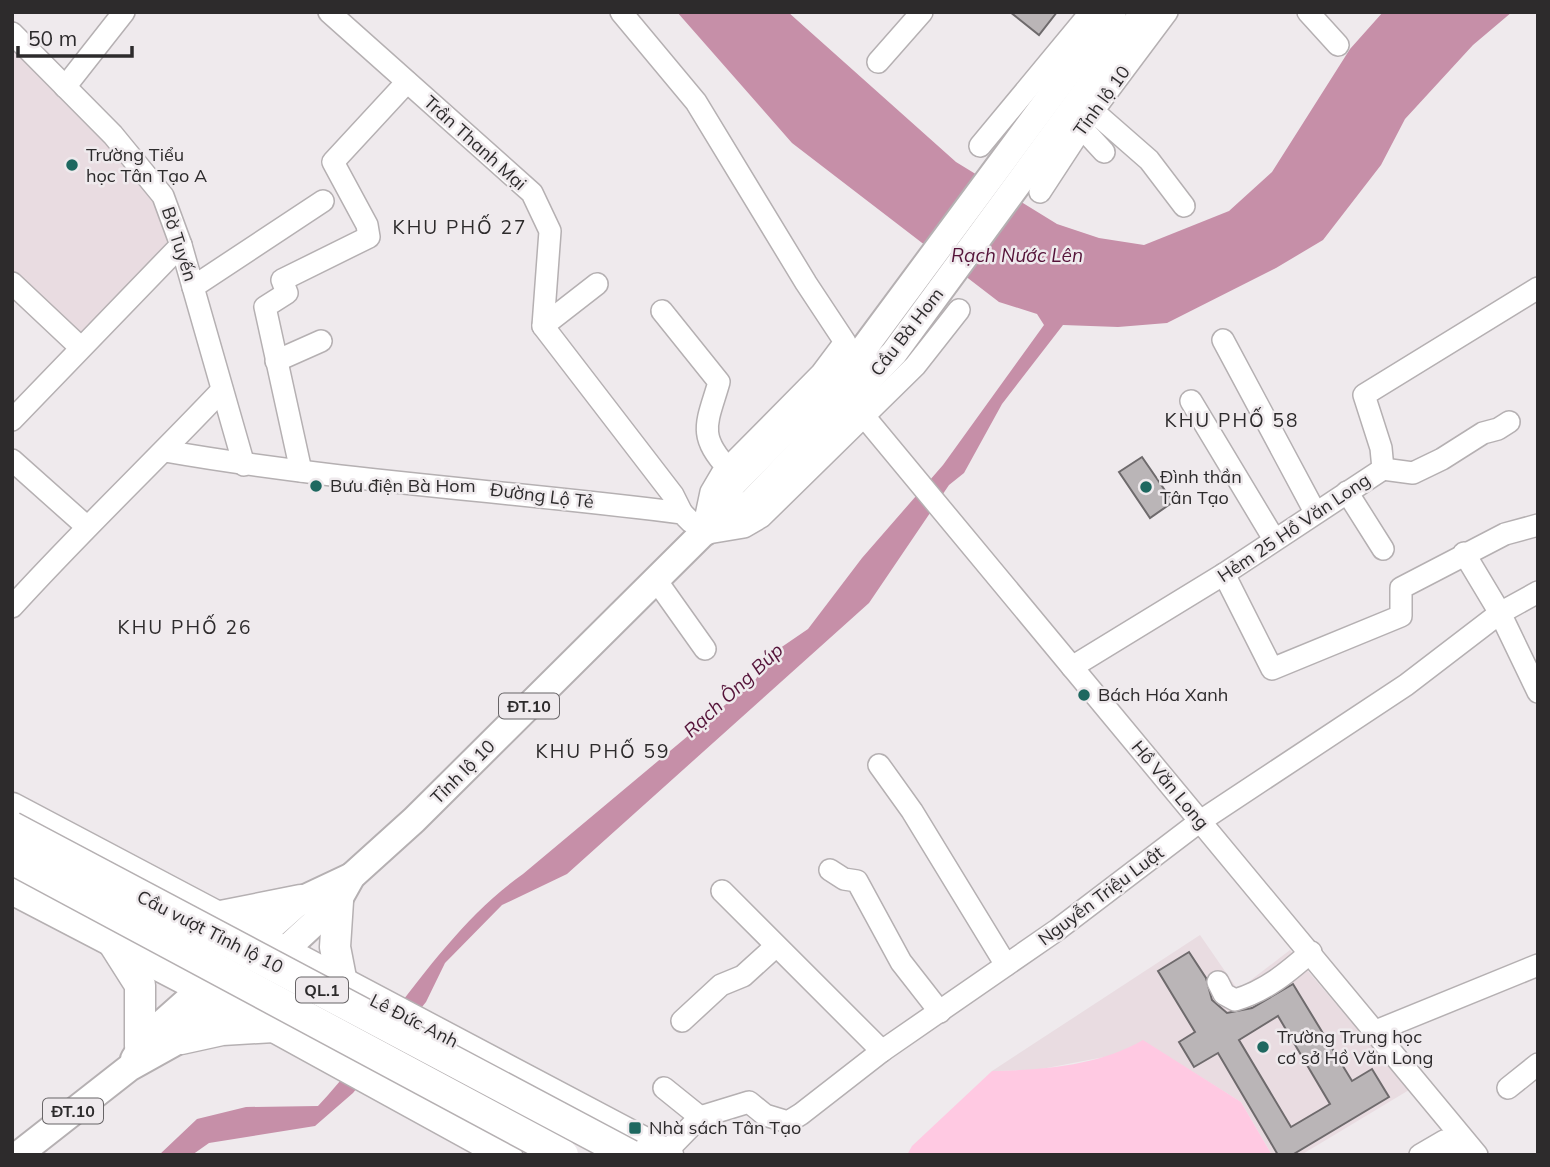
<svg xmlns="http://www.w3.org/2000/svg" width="1550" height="1167" viewBox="0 0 1550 1167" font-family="Mulish,sans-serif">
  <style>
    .built { fill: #e9dce1 }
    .green { fill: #ffc9e2 }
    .water { fill: #c68fa8 }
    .building { fill: #bab5b7; stroke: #6e6a6c; stroke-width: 2; fill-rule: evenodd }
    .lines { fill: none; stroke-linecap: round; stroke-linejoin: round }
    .minor-casing { stroke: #b5b0b2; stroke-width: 24 }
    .major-casing { stroke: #b5b0b2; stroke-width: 30 }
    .highway-casing { stroke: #b5b0b2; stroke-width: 33 }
    .minor { stroke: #fff; stroke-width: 21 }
    .major { stroke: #fff; stroke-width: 26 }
    .highway { stroke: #fff; stroke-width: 30 }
    .highway-bridge-casing { stroke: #b5b0b2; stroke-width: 33; stroke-linecap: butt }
    .highway-bridge { stroke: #fff; stroke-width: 30 }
    .poi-dot { fill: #1e6860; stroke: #efeaed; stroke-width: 2.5 }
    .labels { text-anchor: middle; stroke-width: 5; stroke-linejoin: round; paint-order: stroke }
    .shield { fill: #efeaed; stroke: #676466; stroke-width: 2 }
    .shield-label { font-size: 16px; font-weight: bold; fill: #2d2b2c }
    .street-label { font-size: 18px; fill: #2d2b2c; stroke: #efeaed }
    .poi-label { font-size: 18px; fill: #2d2b2c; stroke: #efeaed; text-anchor: start }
    .neighbourhood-label { font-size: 19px; letter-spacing: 2px; fill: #2d2b2c; stroke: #efeaed }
    .water-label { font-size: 19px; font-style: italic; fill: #551339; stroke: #efeaed }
  </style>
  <rect width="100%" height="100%" fill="#efeaed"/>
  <g class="built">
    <path d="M12,41L156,195L173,244L79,340L12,276Z"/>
    <path d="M1200,935L1238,990L1290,950L1409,1090L1301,1155H1272L1241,1102L1143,1041L1120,1054L1036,1070L992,1071Z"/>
  </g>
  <path class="green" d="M1143,1040L1241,1102L1272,1155H907L912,1146L992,1071C1042,1070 1098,1066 1143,1040Z"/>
  <path class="water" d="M677,12H788L956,162L1057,224L1099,238L1144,245L1229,211L1272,172L1350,49L1383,12H1512L1473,45L1405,119L1381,165L1323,240L1276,268L1167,323L1118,327L1063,325L1002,404L964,473L949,485L869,603L567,874L502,905L445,963L426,1002L353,1093L315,1126L209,1143L192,1155H159L197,1119L246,1107L318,1106C388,1031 440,933 523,874L756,679L770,655L808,629L862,558L943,465L1044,325L1037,314L999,302L792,143Z"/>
  <g class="building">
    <path d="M1010,12H1057L1039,35Z"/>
    <path d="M1142,457L1173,502L1150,518L1119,472Z"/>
    <path d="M1189,952L1206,978L1212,1000L1227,1013L1252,1008L1293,984L1352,1081L1372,1069L1389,1097L1292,1155H1278L1218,1053L1194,1067L1179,1042L1195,1032L1158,971ZM1278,1016L1330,1104L1291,1127L1239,1040Z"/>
  </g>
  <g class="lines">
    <defs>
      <g id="minor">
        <path d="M329,12L532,193L550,231L543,326L673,495L682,513"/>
        <path d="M621,12L696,102L806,283L845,342L821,374L721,475L711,492L704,525"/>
        <path d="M1308,12L1338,45"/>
        <path d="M12,33L113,135L163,196L181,245L244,465"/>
        <path d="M878,62L922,12"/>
        <path d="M65,87L124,12"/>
        <path d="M1093,111L1149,160L1184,206"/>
        <path d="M1081,127L1104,152"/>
        <path d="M980,146L1091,12"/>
        <path d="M1040,192L1093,111L1167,12"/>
        <path d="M12,283L80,347"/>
        <path d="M193,287L323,201"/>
        <path d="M662,311L719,382C708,421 696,435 728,468"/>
        <path d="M543,326L597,284"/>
        <path d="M1223,340L1315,512"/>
        <path d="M276,361L321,341"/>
        <path d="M1191,401L1274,539"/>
        <path d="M863,415L1477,1155"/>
        <path d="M12,420L181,245"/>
        <path d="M165,451C336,481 510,491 682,513L691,522"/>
        <path d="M12,460L86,526"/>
        <path d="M1383,469L1413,473L1442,459L1483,433L1498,429L1509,422"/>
        <path d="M301,471L265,307L287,293L282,280L369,237L367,225L333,162L407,82"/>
        <path d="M1347,492L1383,549"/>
        <path d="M708,533L744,527L761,517L915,366L959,310"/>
        <path d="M1464,553L1500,613L1538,692"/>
        <path d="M1224,574L1272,669L1401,616V588L1505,534L1538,525"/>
        <path d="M656,580L705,649"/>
        <path d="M12,607C80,532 153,463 222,390"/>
        <path d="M1072,667L1224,574L1383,469L1381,448L1364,395L1538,288"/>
        <path d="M879,765L912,811L1006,965"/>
        <path d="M830,870L844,879L857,881L901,962L940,1012"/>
        <path d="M722,891L882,1051"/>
        <path d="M1218,982L1224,994L1235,1000C1266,991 1288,972 1311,952"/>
        <path d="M682,1021L721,985L743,976L776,946"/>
        <path d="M1376,1031L1538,965"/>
        <path d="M664,1088L700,1117"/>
        <path d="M1508,1088L1538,1064"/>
        <path d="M665,1153L700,1117L749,1102L765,1115L788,1122L801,1114L882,1051L1057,930L1199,822L1406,685L1500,613L1538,592"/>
        <path d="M1420,1155L1444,1141L1457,1155"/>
      </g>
      <g id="major">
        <path d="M705,529L733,484L859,355L1113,12"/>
        <path d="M134,1059L150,1034L301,900L352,876"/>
        <path d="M18,1155L129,1068L181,1039L284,951L338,901L352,876L414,820L702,534L752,502L894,353L1144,12"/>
      </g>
      <g id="highway">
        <path d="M12,808L668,1155"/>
        <path d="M12,889L227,1001L507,1155"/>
        <path d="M221,916L301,900"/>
        <path d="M114,944L140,985V1046"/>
        <path d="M333,990L342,983L335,947L338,901"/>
        <path d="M181,1039L222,1030L274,1027"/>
      </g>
    </defs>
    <use href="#minor" class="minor-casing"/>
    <use href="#major" class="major-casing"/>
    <use href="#highway" class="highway-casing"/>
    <use href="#minor" class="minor"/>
    <use href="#major" class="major"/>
    <use href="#highway" class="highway"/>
    <defs>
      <g id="highway-bridge">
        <path d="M12,827L630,1155"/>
        <path d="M12,859L563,1155"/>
      </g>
    </defs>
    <use href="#highway-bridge" class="highway-bridge-casing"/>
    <use href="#highway-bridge" class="highway-bridge"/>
  </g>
  <g class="poi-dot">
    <circle cx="72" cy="165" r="7"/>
    <circle cx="316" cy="486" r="7"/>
    <circle cx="1146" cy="487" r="7"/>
    <circle cx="1084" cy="695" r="7"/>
    <circle cx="1263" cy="1047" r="7"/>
    <rect x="628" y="1121" width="14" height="14" rx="3.5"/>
  </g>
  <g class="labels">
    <g class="shield">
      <rect x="499" y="693.5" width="60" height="25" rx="5"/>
      <rect x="296" y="977.5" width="52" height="25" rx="5"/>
      <rect x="43" y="1098.5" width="60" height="25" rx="5"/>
    </g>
    <g class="shield-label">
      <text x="529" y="712">ĐT.10</text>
      <text x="322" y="996">QL.1</text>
      <text x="73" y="1117">ĐT.10</text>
    </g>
    <g class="street-label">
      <text transform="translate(1102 101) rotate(-54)" y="6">Tỉnh lộ 10</text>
      <text transform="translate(475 143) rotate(42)" y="6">Trần Thanh Mại</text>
      <text transform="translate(179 244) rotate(72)" y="6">Bờ Tuyến</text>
      <text transform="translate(907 332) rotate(-52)" y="6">Cầu Bà Hom</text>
      <text transform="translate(542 496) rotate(7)" y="6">Đường Lộ Tẻ</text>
      <text transform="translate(1294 528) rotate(-34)" y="6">Hẻm 25 Hồ Văn Long</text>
      <text transform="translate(463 772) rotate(-45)" y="6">Tỉnh lộ 10</text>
      <text transform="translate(1170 785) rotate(50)" y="6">Hồ Văn Long</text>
      <text transform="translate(1101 896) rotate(-37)" y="6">Nguyễn Triệu Luật</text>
      <text transform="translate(210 932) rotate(27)" y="6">Cầu vượt Tỉnh lộ 10</text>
      <text transform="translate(414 1021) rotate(27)" y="6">Lê Đức Anh</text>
    </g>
    <g class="poi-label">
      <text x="86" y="161">Trường Tiểu<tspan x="86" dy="21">học Tân Tạo A</tspan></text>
      <text x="1160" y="483">Đình thần<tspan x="1160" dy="21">Tân Tạo</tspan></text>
      <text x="330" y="492">Bưu điện Bà Hom</text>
      <text x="1098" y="701">Bách Hóa Xanh</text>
      <text x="1277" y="1043">Trường Trung học<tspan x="1277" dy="21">cơ sở Hồ Văn Long</tspan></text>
      <text x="649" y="1134">Nhà sách Tân Tạo</text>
    </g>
    <g class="neighbourhood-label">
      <text x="460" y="234">KHU PHỐ 27</text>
      <text x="1232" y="427">KHU PHỐ 58</text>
      <text x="185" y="634">KHU PHỐ 26</text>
      <text x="603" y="758">KHU PHỐ 59</text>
    </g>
    <g class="water-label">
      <text x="1017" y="262">Rạch Nước Lên</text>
      <text transform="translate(733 690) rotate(-43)" y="7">Rạch Ông Búp</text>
    </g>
  </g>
  <rect width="1550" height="1167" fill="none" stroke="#2d2b2c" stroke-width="28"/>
  <path d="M18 46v10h114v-10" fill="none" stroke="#2d2b2c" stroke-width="3.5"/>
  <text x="28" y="46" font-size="21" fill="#2d2b2c" stroke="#efeaed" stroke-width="5" paint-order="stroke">50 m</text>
</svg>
